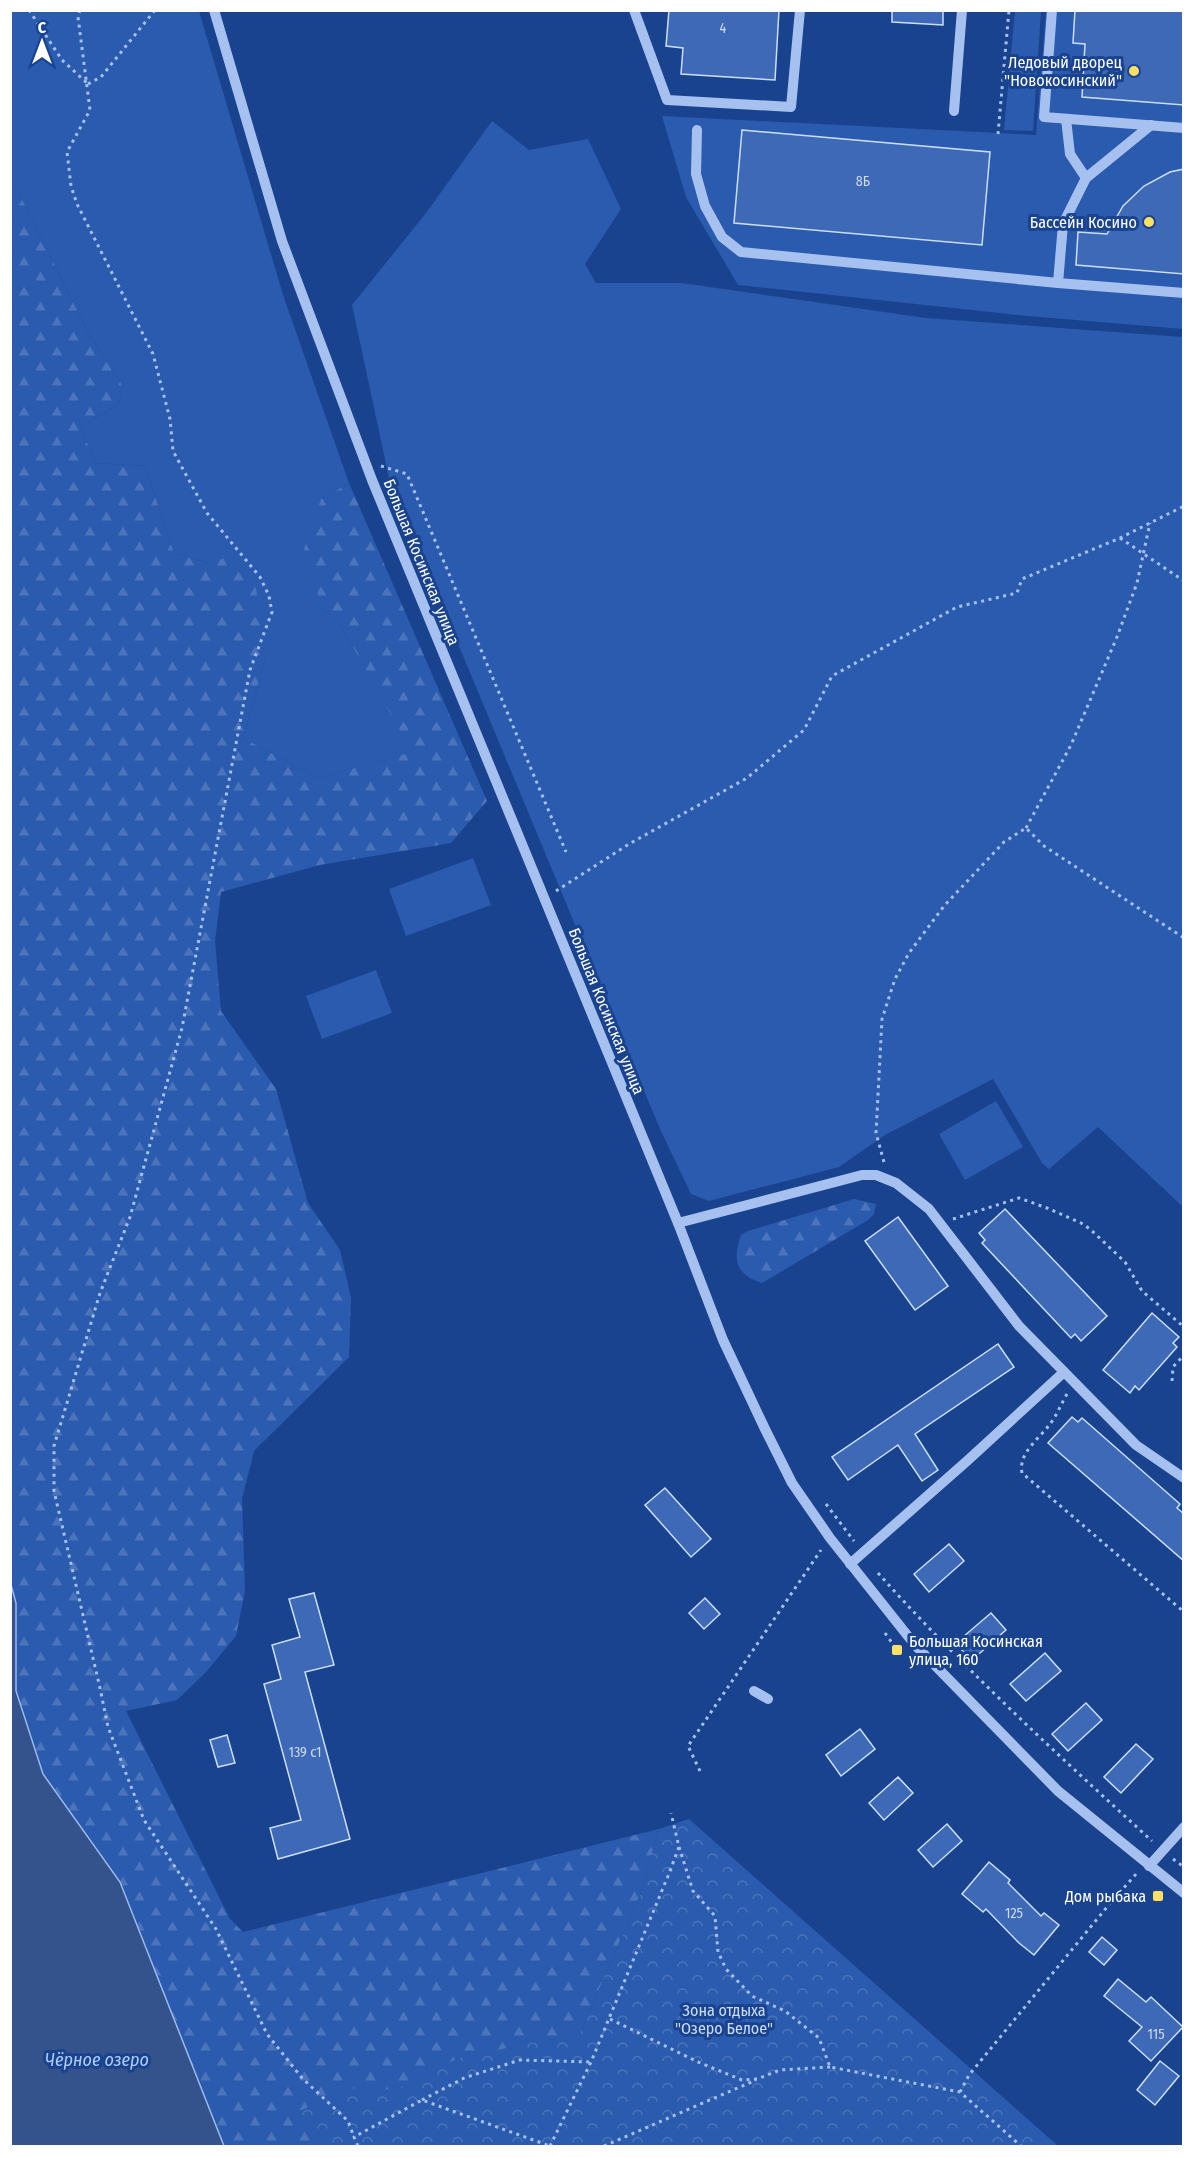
<svg xmlns="http://www.w3.org/2000/svg" width="1194" height="2157" viewBox="0 0 1194 2157" font-family="'Fira Sans Condensed',sans-serif">
  <style>
    .grass { fill: #2b5bae }
    .forest { fill: url(#forest-firs) }
    .park { fill: url(#park-crowns) }
    .water { fill: #34528b; stroke: #99bbf1; stroke-width: 1.5 }
    .building { fill: #3d69b6; stroke: #ccdefb; stroke-width: 1.5 }
    .lines { fill: none; stroke-linecap: round; stroke-linejoin: round }
    .path { stroke: #a6c1ef; stroke-width: 3; stroke-dasharray: 3 4.5; stroke-linecap: butt }
    .minor { stroke: #a6c1ef; stroke-width: 10 }
    .poi-dot { fill: #ffdf64; stroke: #19438f; stroke-width: 2 }
    .labels { text-anchor: middle; stroke-width: 6; stroke-linejoin: round; paint-order: stroke }
    .number-label { font-size: 14px; fill: #cedaed }
    .poi-label { font-size: 16px; fill: #fff; stroke: #19438f; text-anchor: end }
    .street-label { font-size: 16px; fill: #fff; stroke: #19438f }
    .park-label { font-size: 16px; fill: #ccdefb; stroke: #19438f }
    .water-label { font-size: 18px; font-style: italic; fill: #b2ccf6; stroke: #19438f }
  </style>
  <defs>
    <pattern id="forest-firs" width="22" height="20" patternUnits="userSpaceOnUse" patternTransform="scale(1.5)"><rect width="22" height="20" fill="#2b5bae"/><path d="M5 1l3.5 6h-7zM16 11l3.5 6h-7z" fill="#4b74ba"/></pattern>
    <pattern id="park-crowns" width="20" height="18" patternUnits="userSpaceOnUse" patternTransform="scale(1.5)"><rect width="20" height="18" fill="#2b5bae"/><path d="M2 6a3 3 0 1 1 6 0M12 15a3 3 0 1 1 6 0" fill="none" stroke="#4b74ba"/></pattern>
  </defs>
  <rect width="100%" height="100%" fill="#19438f"/>
  <g class="grass">
    <path d="M11,11H199L283,295L349,483L321,499L322,608L341,626L413,752L318,778L243,738L267,652L213,564L174,553L145,466L95,463L81,427L119,404L122,385L89,334L18,191L11,194Z"/>
    <path d="M1015,11H1041L1033,131L1004,130Z"/>
    <path d="M1046,11H1183V329L1028,316L738,285L686,197L662,116L1036,135Z"/>
    <path d="M492,121L529,150L588,139L621,209L585,264L596,283H681L926,318L1183,337V1207L1098,1127L1049,1169L1042,1163L993,1079L885,1135L839,1167L709,1201L691,1194L660,1129L389,478L352,305L426,213Z"/>
    <path d="M473,858L491,905L406,936L389,889Z"/>
    <path d="M376,970L392,1013L322,1039L306,996Z"/>
    <path d="M996,1101L1023,1147L965,1180L939,1134Z"/>
  </g>
  <g class="forest">
    <path d="M18,191L89,334L122,385L119,404L81,427L95,463L145,466L174,553L213,564L230,554L253,572L267,652L243,738L318,778L412,752L341,626L322,608L304,549L321,499L349,483L487,801L451,843L320,865L221,892L215,941L221,1011L276,1089L308,1203L340,1250L351,1298L349,1357L254,1451L242,1499L245,1591L236,1636L206,1672L177,1700L126,1711L230,1919L243,1932L659,1829L640,1895L580,2033L517,2146H224L120,1882L43,1774L16,1691V1603L10,1581V194Z"/>
    <path d="M854,1199L876,1204L874,1214L868,1220L762,1283C736,1274 732,1261 741,1235L748,1231Z"/>
  </g>
  <path class="park" d="M689,1819L1058,2146H319L299,2111L355,2088L396,2090L458,2058L580,2033L640,1895L659,1829Z"/>
  <path class="water" d="M10,1581L16,1603V1691L43,1774L120,1882L224,2146H11Z"/>
  <g class="building">
    <path d="M669,10H779L775,80L681,74L683,48L666,46Z"/>
    <path d="M892,10H943V25L892,22Z"/>
    <path d="M1075,10H1184V105L1082,97L1085,44L1073,43Z"/>
    <path d="M742,130L990,152L982,245L734,223Z"/>
    <path d="M1184,169V274L1076,265L1078,232L1107,234L1123,206L1144,186L1170,172Z"/>
    <path d="M1005,1209L1107,1316L1081,1341L1075,1334L1071,1338L982,1243L985,1240L979,1233Z"/>
    <path d="M898,1217L948,1286L915,1310L865,1241Z"/>
    <path d="M1152,1313L1179,1337L1173,1343L1177,1347L1139,1390L1135,1386L1130,1393L1103,1370Z"/>
    <path d="M998,1344L1014,1367L915,1434L938,1470L922,1481L898,1445L848,1480L832,1457Z"/>
    <path d="M1072,1417L1078,1422L1082,1418L1180,1504L1177,1508L1184,1514V1561L1048,1443Z"/>
    <path d="M665,1488L711,1539L691,1557L645,1505Z"/>
    <path d="M949,1544L964,1561L929,1592L914,1574Z"/>
    <path d="M314,1593L334,1665L305,1672L350,1839L278,1859L270,1828L301,1820L264,1684L281,1679L272,1645L300,1637L289,1599Z"/>
    <path d="M705,1598L720,1614L704,1629L689,1613Z"/>
    <path d="M991,1613L1006,1630L971,1661L956,1643Z"/>
    <path d="M1045,1653L1061,1671L1026,1701L1010,1684Z"/>
    <path d="M1086,1703L1102,1720L1068,1751L1052,1734Z"/>
    <path d="M860,1729L875,1749L841,1776L826,1755Z"/>
    <path d="M227,1735L235,1763L218,1767L210,1740Z"/>
    <path d="M1136,1744L1153,1759L1121,1793L1104,1777Z"/>
    <path d="M898,1777L913,1793L884,1820L869,1803Z"/>
    <path d="M947,1824L962,1841L933,1867L918,1850Z"/>
    <path d="M989,1862L1010,1880L1008,1883L1041,1916L1044,1913L1059,1925L1034,1955L1019,1943L986,1909L983,1912L962,1894Z"/>
    <path d="M1102,1937L1117,1950L1104,1965L1089,1952Z"/>
    <path d="M1118,1979L1146,2002L1151,1997L1183,2027L1151,2061L1129,2041L1142,2027L1104,1996Z"/>
    <path d="M1160,2061L1179,2076L1155,2105L1137,2090Z"/>
  </g>
  <g class="lines">
    <g class="path">
      <path d="M29,10L62,60L87,83"/>
      <path d="M80,10L78,17L90,110L67,152L71,186L77,204L153,354L170,419L173,451L207,513L260,577L269,596L272,612L250,670L182,1028L130,1217L100,1293L54,1446V1491L100,1688L108,1727L144,1820L216,1929L267,2034L302,2078L348,2121L354,2137"/>
      <path d="M88,84L101,77L155,10"/>
      <path d="M998,134L1009,10"/>
      <path d="M381,466L407,474L566,852"/>
      <path d="M1120,538L1184,581"/>
      <path d="M1026,828L1071,745L1117,637L1137,583L1150,523"/>
      <path d="M556,891L629,844L747,778L804,730L832,676L957,607L1017,593L1022,579L1120,538L1184,506"/>
      <path d="M884,1162L876,1133L882,1019L895,979L909,953L944,906L1004,842L1026,828L1044,846L1184,938"/>
      <path d="M953,1219L1019,1198L1047,1208L1081,1223L1090,1229L1125,1262L1142,1291L1184,1327"/>
      <path d="M1172,1381L1173,1367L1184,1355"/>
      <path d="M1067,1394C1061,1404 1057,1415 1050,1424C1039,1439 1018,1453 1022,1473L1184,1612"/>
      <path d="M826,1504L854,1541"/>
      <path d="M878,1573C963,1668 1058,1755 1152,1841"/>
      <path d="M885,1633L897,1650"/>
      <path d="M700,1771L688,1746L821,1550"/>
      <path d="M679,1847L693,1891L715,1916L718,1952L726,1969L752,1996L785,2011L819,2038L830,2067L960,2092L1021,2146"/>
      <path d="M1173,1859L1184,1867"/>
      <path d="M610,2019L698,2062L742,2080L757,2079L780,2070L830,2067"/>
      <path d="M960,2092L969,2075L1107,1907L1137,1873"/>
      <path d="M422,2100L464,2078L520,2060L591,2062"/>
      <path d="M358,2146L354,2137L422,2100L550,2146"/>
      <path d="M550,2146L591,2062L668,1876L679,1847L671,1813"/>
      <path d="M604,2146L756,2080"/>
    </g>
    <g class="minor">
      <path d="M214,10L282,241L372,480L678,1223L723,1340L765,1429L792,1483L830,1538L915,1645L1058,1791L1184,1893"/>
      <path d="M634,10L667,100L791,107L800,10"/>
      <path d="M1052,10L1044,117L1184,128"/>
      <path d="M954,111L962,10"/>
      <path d="M1066,119L1070,154L1086,178"/>
      <path d="M1151,125L1086,178L1063,224L1058,283L1184,293"/>
      <path d="M697,130L696,174L705,206L722,237L741,252L1058,283"/>
      <path d="M678,1223L862,1175H876L896,1183L929,1209L1019,1326L1136,1445L1184,1478"/>
      <path d="M850,1564L967,1461L1064,1372"/>
      <path d="M754,1691L768,1699"/>
      <path d="M1149,1866L1184,1827"/>
    </g>
  </g>
  <g class="poi-dot">
    <circle cx="1134" cy="71" r="6"/>
    <circle cx="1149" cy="222" r="6"/>
    <rect x="891" y="1644" width="12" height="12" rx="3"/>
    <rect x="1152" y="1890" width="12" height="12" rx="3"/>
  </g>
  <g class="labels">
    <g class="number-label">
      <text x="723" y="33">4</text>
      <text x="863" y="186">8Б</text>
      <text x="305" y="1757">139 с1</text>
      <text x="1014" y="1918">125</text>
      <text x="1156" y="2039">115</text>
    </g>
    <g class="poi-label">
      <text x="1122" y="68">Ледовый дворец<tspan x="1122" dy="18">"Новокосинский"</tspan></text>
      <text x="1137" y="228">Бассейн Косино</text>
      <text x="909" y="1647" text-anchor="start">Большая Косинская<tspan x="909" dy="18">улица, 160</tspan></text>
      <text x="1146" y="1902">Дом рыбака</text>
    </g>
    <g class="street-label">
      <text transform="translate(422 562) rotate(68)" y="6">Большая Косинская улица</text>
      <text transform="translate(607 1011) rotate(68)" y="6">Большая Косинская улица</text>
    </g>
    <g class="park-label">
      <text x="724" y="2016">Зона отдыха<tspan x="724" dy="18">"Озеро Белое"</tspan></text>
    </g>
    <g class="water-label">
      <text x="97" y="2066">Чёрное озеро</text>
    </g>
  </g>
  <rect width="1194" height="2157" fill="none" stroke="#ffffff" stroke-width="24"/>
  <g transform="translate(42 42)" stroke="#19438f" stroke-width="4.5" paint-order="stroke">
  <path d="M0-4.5L10 22L0 15L-10 22Z" fill="#ffffff"/>
  <text y="-9" font-size="16" font-weight="bold" text-anchor="middle" fill="#ffffff">С</text>
  </g>
</svg>
